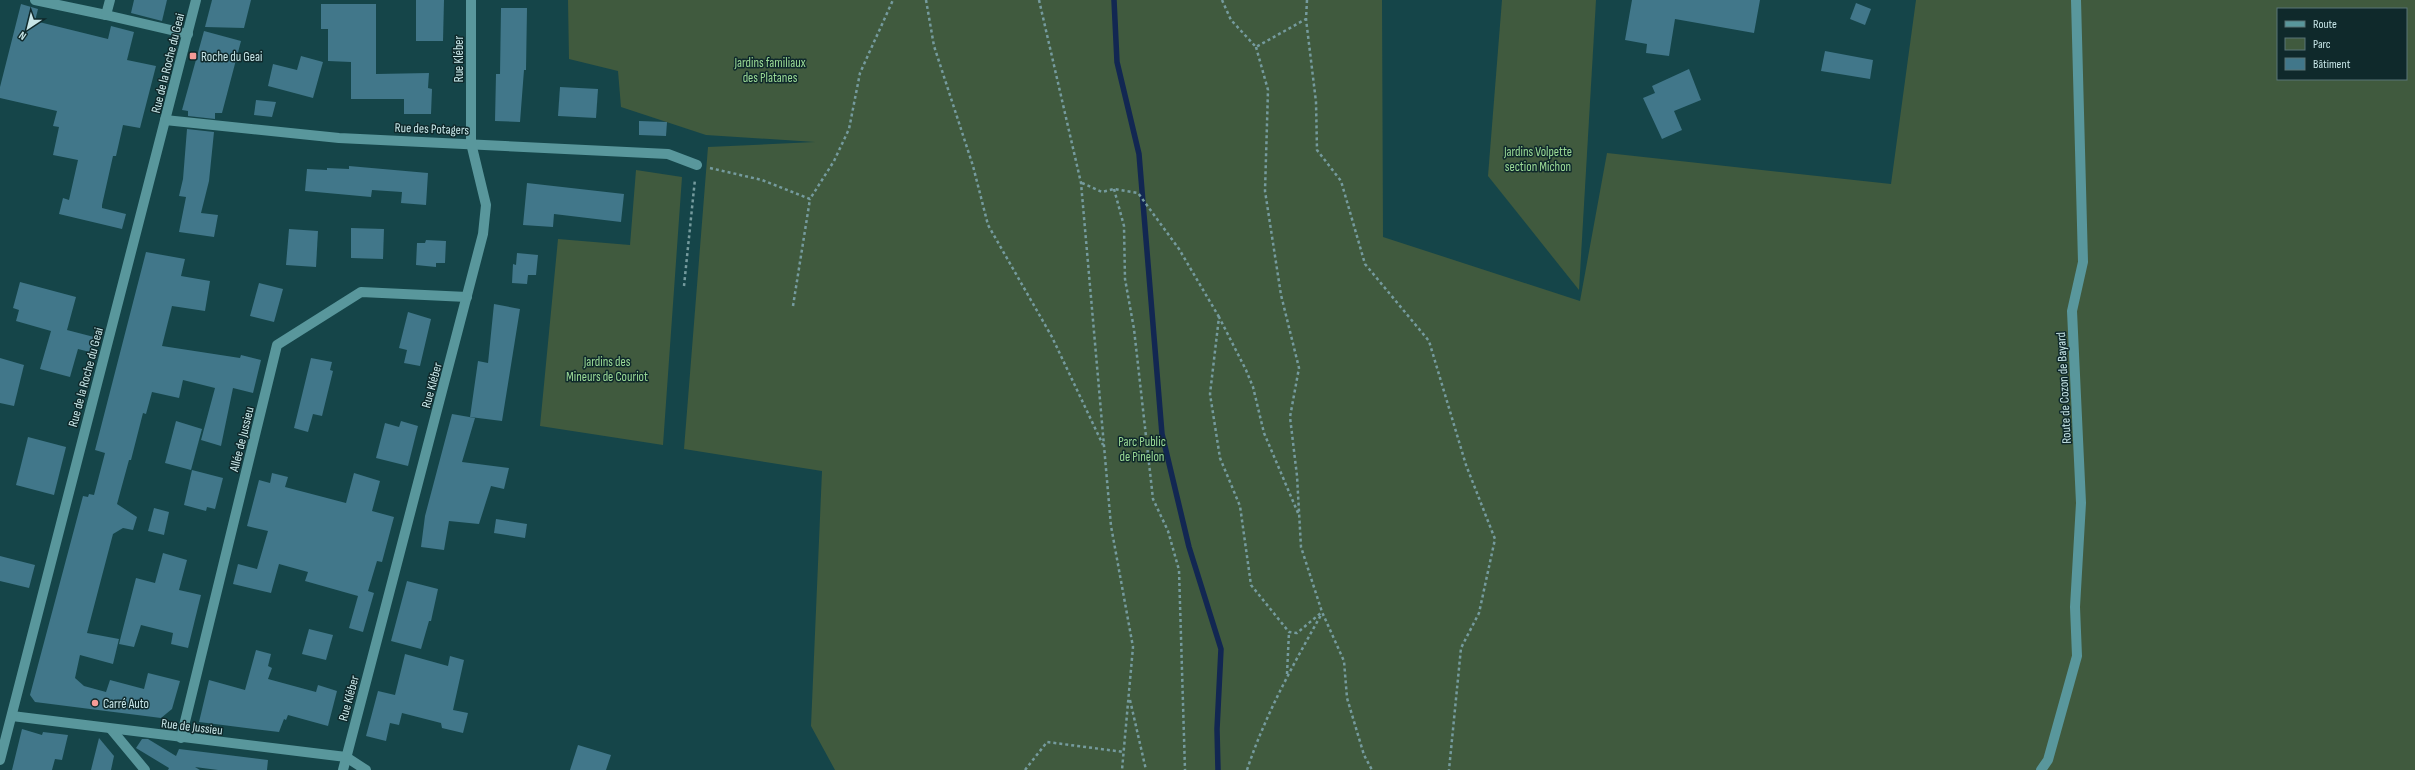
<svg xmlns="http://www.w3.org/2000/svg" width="2415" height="770" viewBox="0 0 2415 770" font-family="'Sofia Sans Condensed',sans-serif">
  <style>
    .green { fill: #405a3e; fill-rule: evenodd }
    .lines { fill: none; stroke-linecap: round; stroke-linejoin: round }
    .stream { stroke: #122752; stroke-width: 5.5 }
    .building { fill: #41778a }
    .path { stroke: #759b9e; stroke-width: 2.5; stroke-dasharray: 3 3; stroke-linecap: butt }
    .street { stroke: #59979c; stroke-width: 10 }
    .poi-dot { fill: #f59b97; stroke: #0f292b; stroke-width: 1.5 }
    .labels { text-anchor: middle; stroke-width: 3; stroke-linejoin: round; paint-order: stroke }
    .poi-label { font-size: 13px; fill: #c8e6e8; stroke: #0f292b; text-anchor: start }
    .street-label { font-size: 13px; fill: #c8e6e8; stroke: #0f292b }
    .park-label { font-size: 13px; fill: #9bda96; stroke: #0f292b }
  </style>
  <rect width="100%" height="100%" fill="#154549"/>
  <g class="green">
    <path d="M568,0H1382L1383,237L1580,301L1607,153L1891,184L1916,0H2415V770H835L811,726L822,471L684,449L708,147L815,142L706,135L621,107L618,71L569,59ZM2278,9H2406V79H2278Z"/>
    <path d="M1502,0H1596L1579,290L1488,176Z"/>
    <path d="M636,170L682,177L663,445L540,426L558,239L630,245Z"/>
  </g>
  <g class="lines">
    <path class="stream" d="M1114,0L1117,62L1139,154L1162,434L1189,547L1221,649L1217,729L1218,770"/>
  </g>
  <g class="building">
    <path d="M134,0H167L162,21L131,13Z"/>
    <path d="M212,0H251L244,28L205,27Z"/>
    <path d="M416,0H444L443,41H416Z"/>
    <path d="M1632,0H1760L1754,33L1675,19L1669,56L1646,53L1647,44L1625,40Z"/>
    <path d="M1856,3L1871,9L1865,25L1850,19Z"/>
    <path d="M21,4L38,9L35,21L108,39L111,26L134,32L127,60L156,66L140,128L123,125L116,156H113L102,205V208L126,214L122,229L59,214L63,198L69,200L78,160L53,155L59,127L53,126L57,111L0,98V87Z"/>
    <path d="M321,4H376V74L429,73L428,88L432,89L431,114H404V99H351V62L328,61V29H321Z"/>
    <path d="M501,8H527L526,70H524L520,122L495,121L496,74H500Z"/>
    <path d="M204,31L241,41L222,113H215V119L188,116V111L182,110Z"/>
    <path d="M1825,51L1873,60L1870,79L1821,71Z"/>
    <path d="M301,56L323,62L313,98L268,86L273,64L297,70Z"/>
    <path d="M1689,69L1701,100L1674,111L1682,130L1662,139L1643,98L1655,93L1652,86Z"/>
    <path d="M560,87L598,89L596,118L558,116Z"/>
    <path d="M256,100L276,102L272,117L254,115Z"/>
    <path d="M639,121L667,122L666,136L639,135Z"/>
    <path d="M187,129L214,132L209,181L201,213L218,215L214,237L179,232L186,197L179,196L183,179Z"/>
    <path d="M349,166L428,173L426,205L401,203L402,192L372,190L371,197L305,191L307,169L327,170V168L349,169Z"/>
    <path d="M527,183L624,194L621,222L554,214L553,227L523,225Z"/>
    <path d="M351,228L384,229L383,259L351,258Z"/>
    <path d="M289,229L318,231L316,267L286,265Z"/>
    <path d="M426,240L446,241L445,263H436V267L416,265L417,243H425Z"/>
    <path d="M146,252L185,259L181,276L210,281L205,311L172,306L162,346L240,358L241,355L261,360L253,393L233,388L221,446L201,440L215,388L183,380L179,398L152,392L146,414L143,413L131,460H129L117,504L137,517L133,530L123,528L113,534L87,633L119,639L113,664L80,655L75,678L84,686L106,692L110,680L144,689L148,673L180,681L172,709L161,718L35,702L30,695L83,496L88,497L89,494L94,495L105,453L95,450Z"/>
    <path d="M517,253L538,255L536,275H528L527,284L512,283L513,264L516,265Z"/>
    <path d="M20,282L76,297L67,330L94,337L90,352L78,349L70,377L40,369L51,331L16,321L19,310L13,308Z"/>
    <path d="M259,283L283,289L274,322L250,316Z"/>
    <path d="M494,304L520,309L502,421L470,417L478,361L488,363Z"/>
    <path d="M408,312L431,319L420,366L404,363L407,350L399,348Z"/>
    <path d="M0,358L24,365L14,406L0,403Z"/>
    <path d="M311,358L332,362L330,370L333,371L322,416L313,414L308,432L294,428Z"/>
    <path d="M452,414L475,418L462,462L509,468L504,489L491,486L479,524L449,521L444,550L421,547L425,516Z"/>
    <path d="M176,421L202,429L191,470L165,463Z"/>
    <path d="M401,421L418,426L408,466L376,458L385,423L399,427Z"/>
    <path d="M28,437L66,447L54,495L16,485Z"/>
    <path d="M192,470L223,478L215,509L207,507L206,511L184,505Z"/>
    <path d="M272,473L288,477L285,487L346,503L354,473L380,481L372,511L394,517L382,562L377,561L368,591L374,593L363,632L349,628L358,596L305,581L308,572L279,564L271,593L233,584L238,564L257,569L268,531L247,526L259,480L270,483Z"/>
    <path d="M154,508L169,512L164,535L148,531Z"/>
    <path d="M496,519L527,524L525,538L494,533Z"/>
    <path d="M163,553L187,560L179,590L201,595L188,648L171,644L173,633L141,625L134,647L119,644L136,578L155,583Z"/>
    <path d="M0,556L35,565L29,588L0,581Z"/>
    <path d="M407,581L438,589L431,621H429L421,649L391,641Z"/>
    <path d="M309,629L333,635L326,660L302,654Z"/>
    <path d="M256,650L271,654L268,666L272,668L268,679L316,692L318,685L337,691L328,726L288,715L286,720L284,719L279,732L199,722L209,680L245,690Z"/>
    <path d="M405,654L448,666L450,656L464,660L453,710L468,713L463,733L442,728L441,723L402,713L399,725L390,723L386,741L366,736L378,691L395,695Z"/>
    <path d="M22,729L42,735L43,732L68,735L62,760L55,759L52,770H12Z"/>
    <path d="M99,738L114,756L111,770H91Z"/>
    <path d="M142,739H148L176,756L179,749L268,760L267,770H218L195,767L200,770H168L169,768L136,748Z"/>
    <path d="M578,745L611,755L606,770H570Z"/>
  </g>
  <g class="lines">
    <g class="path">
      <path d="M926,0L934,46L973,166L988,225L1052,337L1103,445"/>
      <path d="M1039,0L1081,183L1111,526L1133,647L1122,770"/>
      <path d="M1222,0L1231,20L1256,47L1306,19"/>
      <path d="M1307,0L1306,19L1316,102L1317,150L1341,181L1365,264L1429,341L1466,465L1495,539L1479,613L1461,648L1449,770"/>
      <path d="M1256,47L1268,90L1265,191L1281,295L1299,368L1290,417L1297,476L1301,547L1322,612L1344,661L1347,698L1364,755L1372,770"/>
      <path d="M710,168L762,180L810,199L834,161L849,129L860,73L893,0"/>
      <path d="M1082,183L1102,192L1114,189L1138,193L1179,249L1219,317"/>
      <path d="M1114,189L1124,226L1125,279L1134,329L1153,499L1168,531L1179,570L1185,770"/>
      <path d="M684,286L695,179"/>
      <path d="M793,306L810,199"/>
      <path d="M1298,513L1264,433L1253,387L1246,370L1219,317L1210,394L1220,458L1240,506L1251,585L1289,632L1297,633L1322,612"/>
      <path d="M1287,674L1289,632"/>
      <path d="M1130,700L1146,770"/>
      <path d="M1025,770L1047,742L1124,752"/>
      <path d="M1247,770C1265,715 1293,665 1321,615"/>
    </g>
    <g class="street">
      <path d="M35,0L106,15"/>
      <path d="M110,0L106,15L188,34"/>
      <path d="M165,120L339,138L668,154L697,165"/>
      <path d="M12,716L346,757L366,770"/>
      <path d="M111,729L145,770"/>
      <path d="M181,738L277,345L361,292L467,297"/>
      <path d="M0,760L196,0"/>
      <path d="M343,770L483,234L486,205L471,143V0"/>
      <path d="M2041,770L2048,760L2077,656L2075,607L2081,503L2072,311L2083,262L2076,0"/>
    </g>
  </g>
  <g class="poi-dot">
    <rect x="189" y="52" width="8" height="8" rx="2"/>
    <circle cx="95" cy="703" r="4"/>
  </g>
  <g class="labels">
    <g class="poi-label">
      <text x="201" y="61">Roche du Geai</text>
      <text x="103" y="708">Carré Auto</text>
    </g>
    <g class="street-label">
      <text transform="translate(458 59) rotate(-90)" y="5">Rue Kléber</text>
      <text transform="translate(167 63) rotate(-76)" y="5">Rue de la Roche du Geai</text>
      <text transform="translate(432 128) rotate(2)" y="5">Rue des Potagers</text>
      <text transform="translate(85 377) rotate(-75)" y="5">Rue de la Roche du Geai</text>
      <text transform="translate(431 385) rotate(-75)" y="5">Rue Kléber</text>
      <text transform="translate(2063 388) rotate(-93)" y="5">Route de Cozon de Bayard</text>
      <text transform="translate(241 439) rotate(-76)" y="5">Allée de Jussieu</text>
      <text transform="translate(348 698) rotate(-75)" y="5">Rue Kléber</text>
      <text transform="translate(192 726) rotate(7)" y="5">Rue de Jussieu</text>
    </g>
    <g class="park-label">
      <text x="770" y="67">Jardins familiaux<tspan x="770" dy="15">des Platanes</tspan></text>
      <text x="1538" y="156">Jardins Volpette<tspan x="1538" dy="15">section Michon</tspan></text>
      <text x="607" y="366">Jardins des<tspan x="607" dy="15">Mineurs de Couriot</tspan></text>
      <text x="1142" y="446">Parc Public<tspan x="1142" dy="15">de Pinelon</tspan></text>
    </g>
  </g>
  <rect x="2277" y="8" width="130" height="72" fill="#0f292b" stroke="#597577"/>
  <rect x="2285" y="21" width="20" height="6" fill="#59979c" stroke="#597577"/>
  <text x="2313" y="28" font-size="12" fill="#c8e6e8">Route</text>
  <rect x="2285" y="38" width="20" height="12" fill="#405a3e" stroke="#597577"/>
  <text x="2313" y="48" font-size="12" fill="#c8e6e8">Parc</text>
  <rect x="2285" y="58" width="20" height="12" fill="#41778a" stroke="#597577"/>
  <text x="2313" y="68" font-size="12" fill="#c8e6e8">Bâtiment</text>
  <g transform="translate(28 28) rotate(215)" stroke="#0f292b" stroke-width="3" paint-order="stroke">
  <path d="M0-3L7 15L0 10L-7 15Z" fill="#c8e6e8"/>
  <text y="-6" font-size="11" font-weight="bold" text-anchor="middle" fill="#c8e6e8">N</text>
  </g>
</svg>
